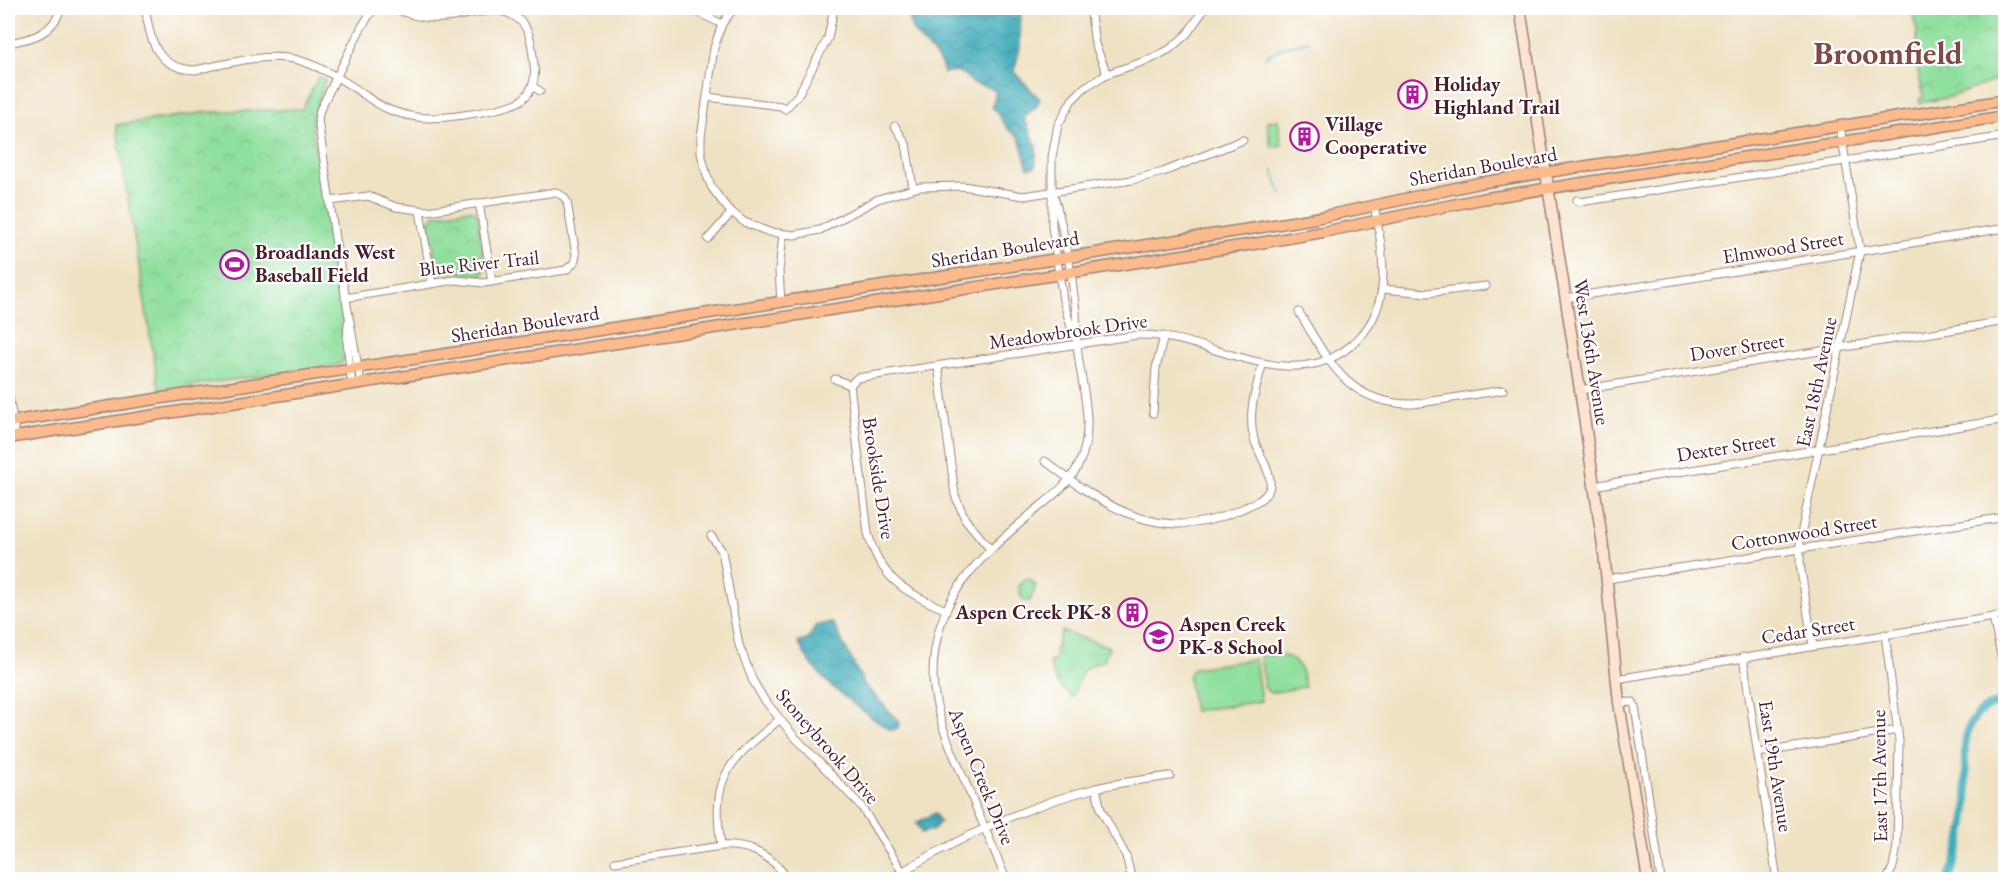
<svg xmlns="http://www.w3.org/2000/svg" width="2013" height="887" viewBox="0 0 2013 887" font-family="'EB Garamond',serif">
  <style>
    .green { fill: #8fdf9d; stroke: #6c7f64; stroke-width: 1.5 }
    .park { fill: url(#park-crowns); stroke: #6c7f64; stroke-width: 1.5 }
    .water { fill: url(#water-waves); stroke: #436572; stroke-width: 1.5 }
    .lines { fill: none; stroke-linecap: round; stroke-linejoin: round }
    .stream { stroke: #3cabb9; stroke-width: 2 }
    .canal { stroke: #3cabb9; stroke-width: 8 }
    .street-casing { stroke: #9c8078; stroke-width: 9 }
    .secondary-casing { stroke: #9c8078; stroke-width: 13 }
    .primary-casing { stroke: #9c8078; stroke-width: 13 }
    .street { stroke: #fff; stroke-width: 7 }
    .secondary { stroke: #fde4d1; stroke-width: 10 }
    .primary { stroke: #fbbb8c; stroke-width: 10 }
    .labels { text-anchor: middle; stroke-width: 4.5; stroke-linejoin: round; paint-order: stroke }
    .poi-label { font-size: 20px; font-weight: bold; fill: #4a1f2b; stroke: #fff; text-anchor: start }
    .street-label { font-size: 20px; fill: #4a1f2b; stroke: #fff }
    .town-label { font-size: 32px; font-weight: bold; fill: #7e4b48; stroke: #fff }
  </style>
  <defs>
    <pattern id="park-crowns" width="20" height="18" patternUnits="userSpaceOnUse" patternTransform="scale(1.5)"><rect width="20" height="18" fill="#8fdf9d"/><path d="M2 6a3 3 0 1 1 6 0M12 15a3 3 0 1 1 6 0" fill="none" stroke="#7dbf87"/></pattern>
    <pattern id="water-waves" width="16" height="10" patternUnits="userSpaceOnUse" patternTransform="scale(1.5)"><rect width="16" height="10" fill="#3cabb9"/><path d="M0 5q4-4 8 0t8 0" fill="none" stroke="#348b97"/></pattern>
  </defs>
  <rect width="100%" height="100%" fill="#fff"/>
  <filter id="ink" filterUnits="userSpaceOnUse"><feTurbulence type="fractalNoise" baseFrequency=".0167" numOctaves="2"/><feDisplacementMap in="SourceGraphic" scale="12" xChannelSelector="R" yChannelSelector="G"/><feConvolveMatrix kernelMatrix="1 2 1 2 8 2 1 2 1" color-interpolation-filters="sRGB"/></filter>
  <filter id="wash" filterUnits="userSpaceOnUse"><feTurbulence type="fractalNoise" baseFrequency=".008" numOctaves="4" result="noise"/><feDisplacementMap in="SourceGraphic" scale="24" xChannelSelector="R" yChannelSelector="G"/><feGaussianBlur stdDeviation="1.35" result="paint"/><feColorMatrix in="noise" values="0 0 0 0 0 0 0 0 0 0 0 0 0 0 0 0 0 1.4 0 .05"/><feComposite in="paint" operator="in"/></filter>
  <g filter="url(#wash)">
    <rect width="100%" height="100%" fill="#efe2c4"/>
    <g class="green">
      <path d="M1278,120L1282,145L1271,147L1267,121Z"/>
      <path d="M1279,655C1300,658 1301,668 1305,687L1270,693L1265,688L1260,656Z"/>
      <path d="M1255,659L1261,701L1194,711L1188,676L1194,668Z"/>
    </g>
    <g class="park">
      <path d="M1911,8H2005V77L1950,97L1920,103L1919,99L1924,97L1918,72L1917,31Z"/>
      <path d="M319,76L325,80L315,110L312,127L343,318L345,358L340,364L333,366L159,390L116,125L208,112L302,109Z"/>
      <path d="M471,209L477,213L485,269L482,276L460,272L443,273L437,268L429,221L434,215Z"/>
      <path d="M1025,579H1031V582L1036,585L1030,601H1026L1021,597L1019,586Z"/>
      <path d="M1062,631L1109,647L1104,661C1081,665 1080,677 1072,697C1059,687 1052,679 1050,662L1055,660L1056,654L1055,651Z"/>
    </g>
    <g class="water">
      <path d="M906,8H1021L1020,47L1014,72L1040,99L1037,106L1024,117C1032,140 1040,141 1035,167L1028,168L1019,137L1009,130L992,106L996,92L991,88L972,83L965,75L956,71L943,73C944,58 921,44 913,31C909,24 908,15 906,8Z"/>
      <path d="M833,623L864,684L900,723L897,729L890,730C853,704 818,683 798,642L807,640L817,625Z"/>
      <path d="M935,813L940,822L932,831H926L922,833L916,823Z"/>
    </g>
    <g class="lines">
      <g class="stream">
        <path d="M1265,57L1280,48L1309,41"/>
        <path d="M1273,169L1278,186L1282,194"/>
      </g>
      <path class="canal" d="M1948,880C1958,857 1965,832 1967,807C1969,769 1949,716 2000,702"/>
    </g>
  </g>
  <g filter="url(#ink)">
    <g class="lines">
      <defs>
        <g id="street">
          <path d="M145,8C151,41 155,68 195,70C226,64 263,53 294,59C315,64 338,77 356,89C367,97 377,105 390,110C403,115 417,118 430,118C448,118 511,110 523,99C532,91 536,79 534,66C532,47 532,25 512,15C493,5 466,16 445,18C427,20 409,15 393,8"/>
          <path d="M689,8L722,24"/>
          <path d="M734,8L722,24L714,48L701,137V153L707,176L712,188L727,208L744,222L769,232L794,235L820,230L878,199L920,187L963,186L1023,196L1132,180L1163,172L1243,140"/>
          <path d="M1090,8L1095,44L1107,74"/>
          <path d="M8,43C32,39 53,34 61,8"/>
          <path d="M532,86L540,91"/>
          <path d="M707,97L781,106L785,109L798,95L828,38L834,8"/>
          <path d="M895,126L906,144L913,188"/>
          <path d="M1577,200L1580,202L2006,136"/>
          <path d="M330,201L368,196L396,207L427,211L556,192L564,197L567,202L576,255L574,263L566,270L484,283L455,280L345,298"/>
          <path d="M479,203L492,282"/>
          <path d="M420,211L432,283"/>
          <path d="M708,239L732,212"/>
          <path d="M1383,289L1427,293L1486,286"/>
          <path d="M1566,298L2006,228"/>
          <path d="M781,302L779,271L783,234"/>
          <path d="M1299,312C1329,362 1348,405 1414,404L1503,390"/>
          <path d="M348,323L347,342L352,385"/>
          <path d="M1074,337L1063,300L1052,227V157L1058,125L1072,100L1085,87L1107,74L1151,59L1170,49L1187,34L1205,8"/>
          <path d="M938,366L955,495L965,519L990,549"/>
          <path d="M835,379L850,385"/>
          <path d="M361,384L335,238L318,119L320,110L361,28L374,8"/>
          <path d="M850,385L857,378L1137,335C1210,332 1294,404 1358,339C1394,303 1383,251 1374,205"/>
          <path d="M850,385L868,533C880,579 905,592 946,610"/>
          <path d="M1580,390L2006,321"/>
          <path d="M8,391L16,437"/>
          <path d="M1153,413L1156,368L1164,336"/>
          <path d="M1045,461C1105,507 1162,546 1239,510C1250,505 1268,499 1270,486C1273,474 1257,451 1254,439C1247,412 1256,388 1263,363"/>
          <path d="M1593,486L2006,419"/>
          <path d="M711,536L722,551L739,645L752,679L763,698L792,734L861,806L902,871"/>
          <path d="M1607,579L2006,517"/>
          <path d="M1993,617L2006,679"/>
          <path d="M1885,634L1899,741L1897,846L1893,867L1887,880"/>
          <path d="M1813,646L1800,564V539L1860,251L1840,126"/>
          <path d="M1743,657L1777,880"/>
          <path d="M1616,679L2006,615"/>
          <path d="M1619,703L1633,702L1635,706L1661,880"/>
          <path d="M1758,753L1898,730"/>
          <path d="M1096,788L1101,810L1126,856L1132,880"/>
          <path d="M721,846C711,775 727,763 779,720"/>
          <path d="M615,862L721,846C748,844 773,855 788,880"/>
          <path d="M888,880C949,843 1024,806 1093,789C1118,782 1144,780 1170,776"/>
          <path d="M1006,880C993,846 978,813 964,779C950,746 934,713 933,676C933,597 977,560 1032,513C1050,498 1069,485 1079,464C1097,425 1080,384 1077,344C1076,333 1077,323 1076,312C1072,272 1064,231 1053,192"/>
        </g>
        <path id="secondary" d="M1520,8L1580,390L1604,553L1619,703L1648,880"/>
        <g id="primary">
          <path d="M8,422L1256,228L1321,217L1479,183L2006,100"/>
          <path d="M8,438L1260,243L1323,232L1481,199L2006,116"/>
        </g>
      </defs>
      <use href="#street" class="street-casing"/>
      <use href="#secondary" class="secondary-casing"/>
      <use href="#primary" class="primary-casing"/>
      <use href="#street" class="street"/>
      <use href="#secondary" class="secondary"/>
      <use href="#primary" class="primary"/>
    </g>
  </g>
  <defs>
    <symbol id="building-ring" viewBox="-11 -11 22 22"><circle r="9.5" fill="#fff" stroke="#b5179e" stroke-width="1.5"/><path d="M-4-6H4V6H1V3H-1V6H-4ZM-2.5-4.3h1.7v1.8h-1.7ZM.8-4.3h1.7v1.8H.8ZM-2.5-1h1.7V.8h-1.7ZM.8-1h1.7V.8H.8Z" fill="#b5179e"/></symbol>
    <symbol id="stadium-ring" viewBox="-11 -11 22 22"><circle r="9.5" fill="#fff" stroke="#b5179e" stroke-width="1.5"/><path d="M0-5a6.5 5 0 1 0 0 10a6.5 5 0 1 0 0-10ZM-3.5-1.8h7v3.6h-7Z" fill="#b5179e"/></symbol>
    <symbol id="school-ring" viewBox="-11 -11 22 22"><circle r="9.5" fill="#fff" stroke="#b5179e" stroke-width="1.5"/><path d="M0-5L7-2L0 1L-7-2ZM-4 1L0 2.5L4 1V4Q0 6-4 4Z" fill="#b5179e"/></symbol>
  </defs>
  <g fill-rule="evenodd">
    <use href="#building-ring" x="1396" y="78" width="33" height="33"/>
    <use href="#building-ring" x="1288" y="120" width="33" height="33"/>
    <use href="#stadium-ring" x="218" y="248" width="33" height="33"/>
    <use href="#building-ring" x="1116" y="596" width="33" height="33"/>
    <use href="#school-ring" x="1142" y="620" width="33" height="33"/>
  </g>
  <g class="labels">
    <g class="poi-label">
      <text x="1434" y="91">Holiday<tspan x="1434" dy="23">Highland Trail</tspan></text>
      <text x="1325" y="131">Village<tspan x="1325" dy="23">Cooperative</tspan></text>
      <text x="255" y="259">Broadlands West<tspan x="255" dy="23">Baseball Field</tspan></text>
      <text x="1111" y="619" text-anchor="end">Aspen Creek PK-8</text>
      <text x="1179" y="631">Aspen Creek<tspan x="1179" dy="23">PK-8 School</tspan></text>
    </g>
    <g class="street-label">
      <text transform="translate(1483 166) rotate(-10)" y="7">Sheridan Boulevard</text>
      <text transform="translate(1783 247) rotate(-9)" y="7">Elmwood Street</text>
      <text transform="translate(1005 249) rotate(-9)" y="7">Sheridan Boulevard</text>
      <text transform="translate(479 263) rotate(-6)" y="7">Blue River Trail</text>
      <text transform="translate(525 324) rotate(-9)" y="7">Sheridan Boulevard</text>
      <text transform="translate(1068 331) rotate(-8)" y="7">Meadowbrook Drive</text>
      <text transform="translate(1737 347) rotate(-9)" y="7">Dover Street</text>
      <text transform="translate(1592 352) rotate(81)" y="7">West 136th Avenue</text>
      <text transform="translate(1816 382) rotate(-78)" y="7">East 18th Avenue</text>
      <text transform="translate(1726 447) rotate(-9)" y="7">Dexter Street</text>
      <text transform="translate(879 478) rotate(81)" y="7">Brookside Drive</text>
      <text transform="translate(1804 532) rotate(-9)" y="7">Cottonwood Street</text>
      <text transform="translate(1808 630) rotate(-9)" y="7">Cedar Street</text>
      <text transform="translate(828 746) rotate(49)" y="7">Stoneybrook Drive</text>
      <text transform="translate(1776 766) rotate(81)" y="7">East 19th Avenue</text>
      <text transform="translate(982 776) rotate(68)" y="7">Aspen Creek Drive</text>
      <text transform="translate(1879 776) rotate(-91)" y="7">East 17th Avenue</text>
    </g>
    <g class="town-label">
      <text x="1888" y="64">Broomfield</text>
    </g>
  </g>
  <rect width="2013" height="887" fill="none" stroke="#fff" stroke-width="30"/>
</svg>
